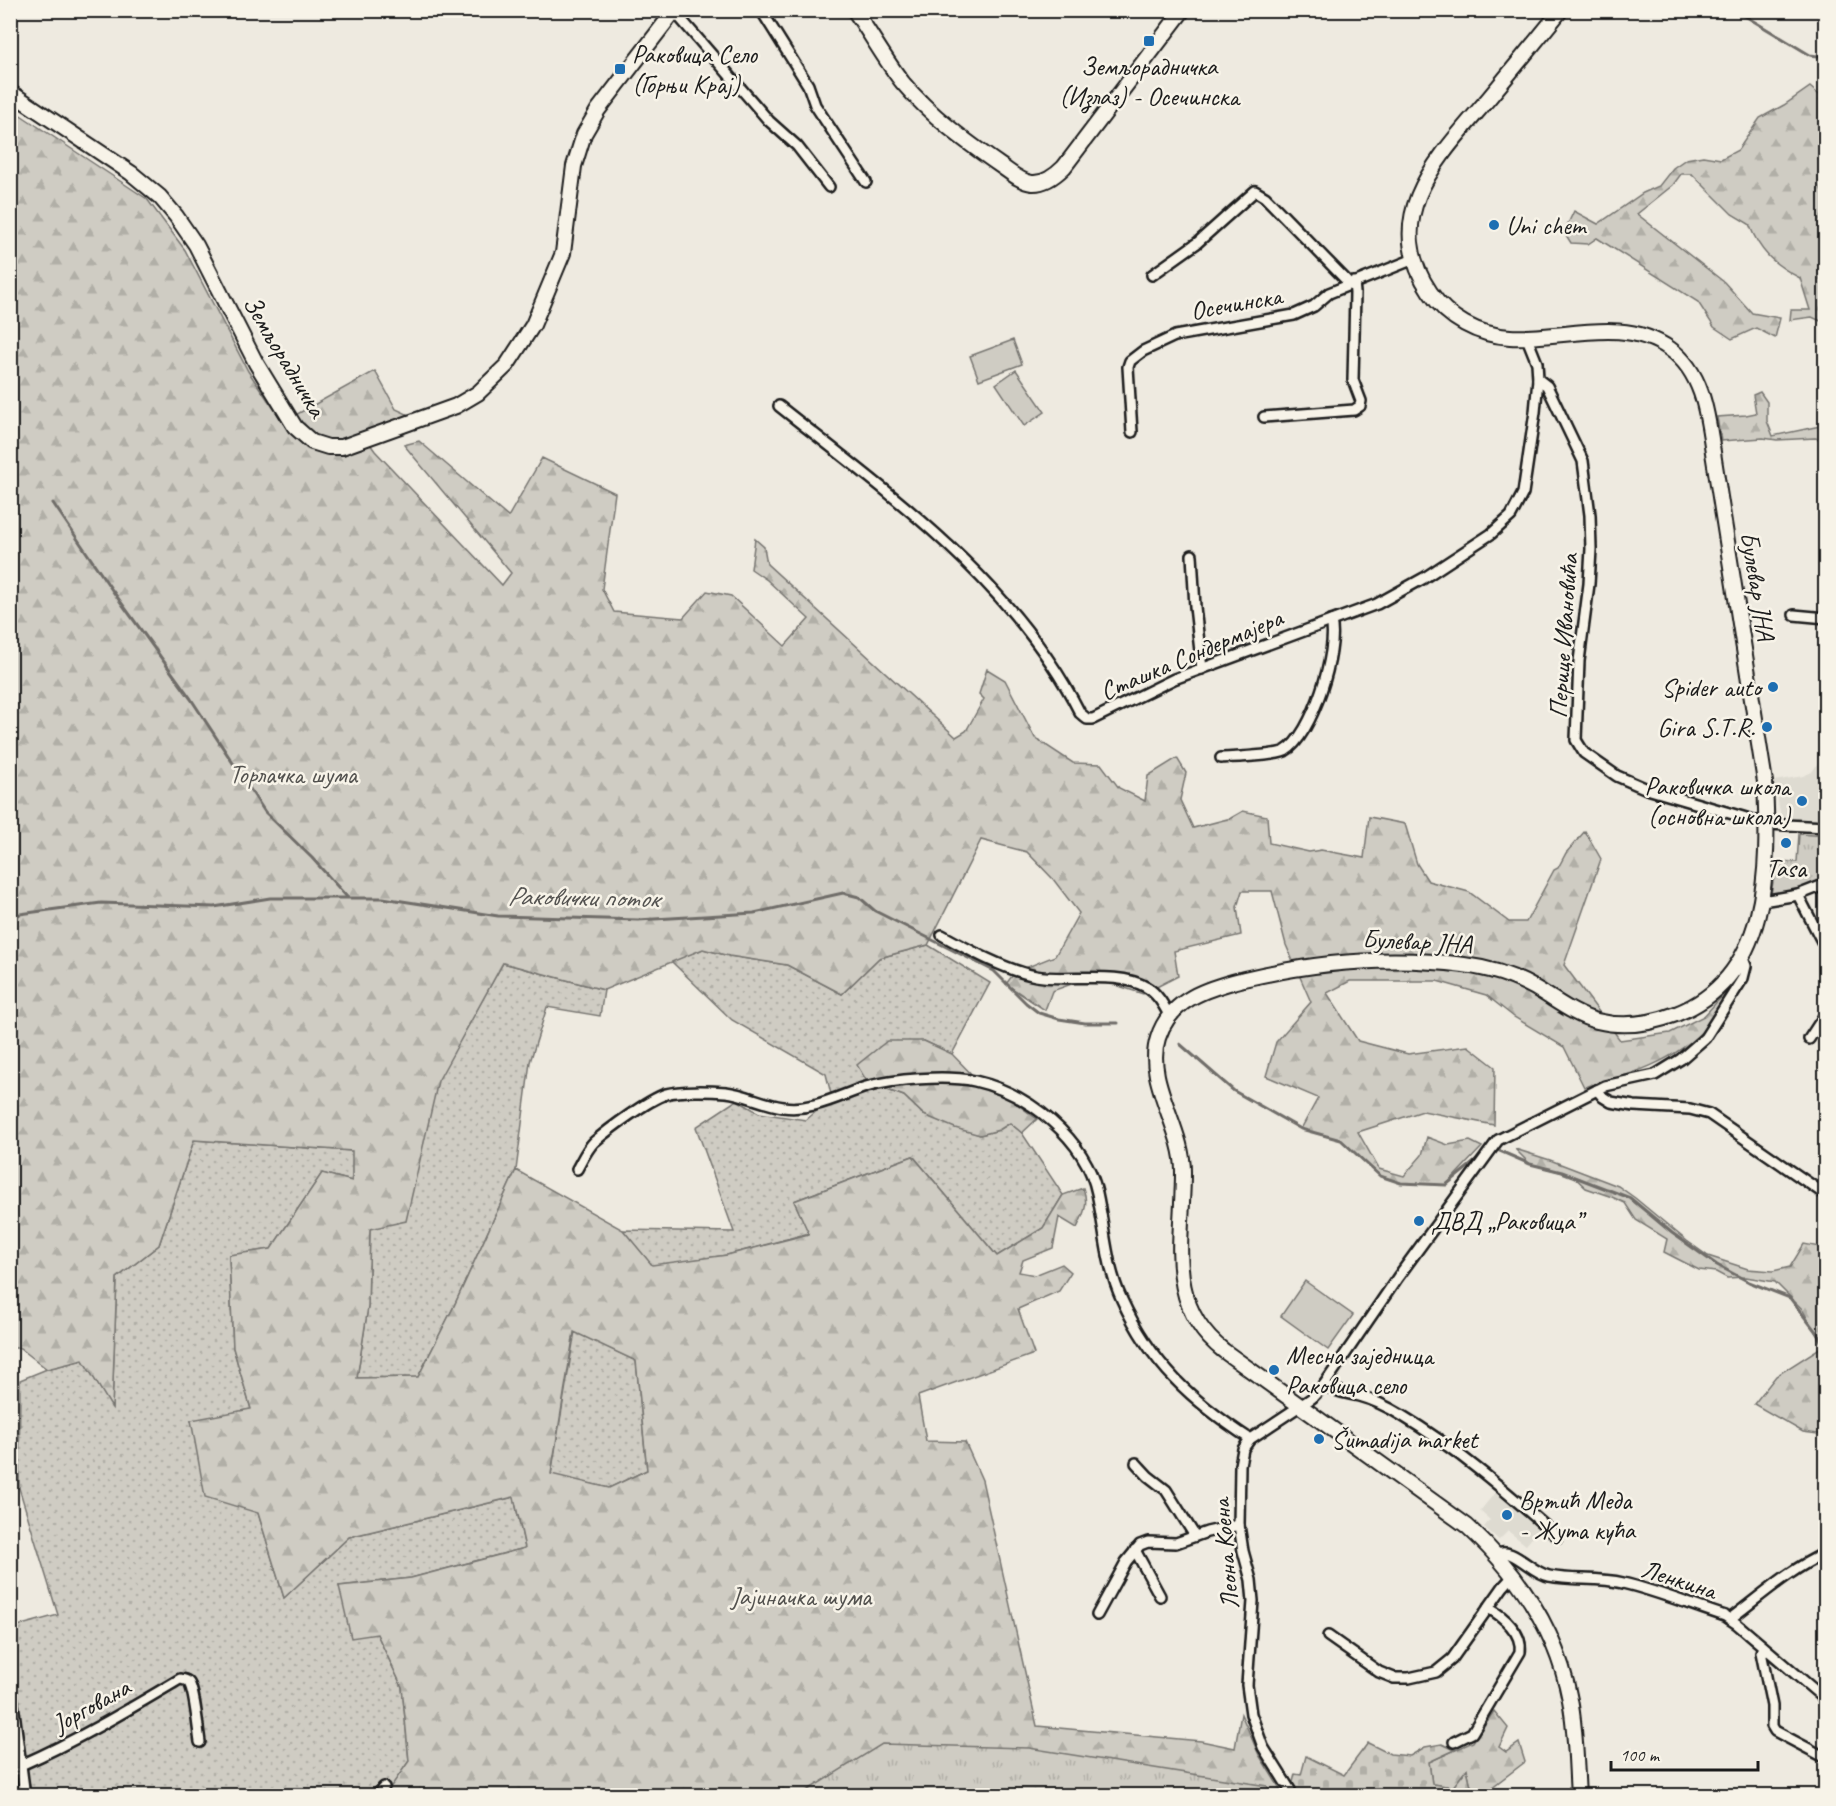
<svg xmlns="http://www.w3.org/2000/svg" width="1836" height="1806" viewBox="0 0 1836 1806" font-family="Caveat,sans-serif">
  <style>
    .built { fill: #dedbd1 }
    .grass { fill: url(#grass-dots); stroke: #767470; stroke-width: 1.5 }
    .forest { fill: url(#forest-firs); stroke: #767470; stroke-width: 1.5; fill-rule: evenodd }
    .cemetery { fill: url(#cemetery-stones); stroke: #767470; stroke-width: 1.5 }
    .park { fill: url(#park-tufts); stroke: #767470; stroke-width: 1.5 }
    .pitch { fill: #cfccc3; stroke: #767470; stroke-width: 1.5 }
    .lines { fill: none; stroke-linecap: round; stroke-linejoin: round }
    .stream { stroke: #6f6d69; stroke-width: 3 }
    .street-casing { stroke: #1c1c1c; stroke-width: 14 }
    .secondary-casing { stroke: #1c1c1c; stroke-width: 18 }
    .street { stroke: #f7f3e8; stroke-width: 9 }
    .secondary { stroke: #f7f3e8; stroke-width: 14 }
    .poi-dot { fill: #1f6fb2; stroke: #f7f3e8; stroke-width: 2 }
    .labels { text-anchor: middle; stroke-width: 5; stroke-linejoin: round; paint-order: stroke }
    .poi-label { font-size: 26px; fill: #1c1c1c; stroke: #f7f3e8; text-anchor: start }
    .street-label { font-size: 26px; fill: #1c1c1c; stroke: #f7f3e8 }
    .park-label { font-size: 26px; fill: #52514e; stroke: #f7f3e8 }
    .water-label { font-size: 27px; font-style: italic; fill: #535250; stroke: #f7f3e8 }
  </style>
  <defs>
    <pattern id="grass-dots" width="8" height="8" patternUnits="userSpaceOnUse" patternTransform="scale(1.5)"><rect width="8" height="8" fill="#cfccc3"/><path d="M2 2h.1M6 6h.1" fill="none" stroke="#b1afa7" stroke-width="1.8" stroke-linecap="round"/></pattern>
    <pattern id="forest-firs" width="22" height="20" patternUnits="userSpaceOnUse" patternTransform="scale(1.5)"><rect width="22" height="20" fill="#cfccc3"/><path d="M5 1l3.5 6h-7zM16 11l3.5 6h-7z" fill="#b1afa7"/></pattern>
    <pattern id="cemetery-stones" width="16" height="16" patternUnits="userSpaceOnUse" patternTransform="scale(1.5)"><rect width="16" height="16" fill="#cfccc3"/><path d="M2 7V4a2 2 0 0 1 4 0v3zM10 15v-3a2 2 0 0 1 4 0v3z" fill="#b1afa7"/></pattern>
    <pattern id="park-tufts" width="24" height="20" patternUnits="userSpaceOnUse" patternTransform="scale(1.5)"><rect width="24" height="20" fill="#cfccc3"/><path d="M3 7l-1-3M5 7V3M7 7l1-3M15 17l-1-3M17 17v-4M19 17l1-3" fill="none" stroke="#b1afa7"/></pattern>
  </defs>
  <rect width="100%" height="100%" fill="#eeeae0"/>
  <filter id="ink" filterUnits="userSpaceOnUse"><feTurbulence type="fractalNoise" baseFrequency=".0167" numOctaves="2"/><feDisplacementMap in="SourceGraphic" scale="12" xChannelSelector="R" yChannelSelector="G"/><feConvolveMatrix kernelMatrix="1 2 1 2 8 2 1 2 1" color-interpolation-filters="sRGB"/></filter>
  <g filter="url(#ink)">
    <g class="built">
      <path d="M1825,752V822H1782L1774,781L1803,776L1812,772Z"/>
      <path d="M1498,1489L1542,1526L1526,1545L1508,1531L1499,1540L1484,1527L1490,1520L1480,1511Z"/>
    </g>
    <g class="grass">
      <path d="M928,945L990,983L952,1054L924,1041L879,1087L904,1096L924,1115L980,1135L999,1130L1010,1123L1022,1133L1063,1195L1043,1228L997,1256L913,1156L794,1201L809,1233L727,1255L652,1266L623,1230L734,1232L696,1127L737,1100L759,1113L806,1120L832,1098L826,1074L732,1020L671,961L703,949L729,956L787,965L842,994L879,958Z"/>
      <path d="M503,963L604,990L600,1016L547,1007L530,1062L516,1170L454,1306L418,1377L357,1378L368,1307L370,1229L418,1165L437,1081Z"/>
      <path d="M194,1140L353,1151L352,1181L322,1173L271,1249L229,1256L233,1348L251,1409L191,1421L258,1513L284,1598L349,1537L514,1497L525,1548L411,1578L339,1586L377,1634L402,1687L409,1761L385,1796L26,1795L11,1686L10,1628L58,1615L19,1488L20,1380L47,1369L83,1360L112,1407L117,1278L159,1245Z"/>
      <path d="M575,1331L636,1361L647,1470L609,1488L551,1475Z"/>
    </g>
    <g class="forest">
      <path d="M1810,87L1825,100V323L1812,317L1790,320L1791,310H1810L1800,278C1773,264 1760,252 1749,224L1732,214L1692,174H1681L1673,185L1637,214L1724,282L1752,313L1780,318L1775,338L1756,328L1732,339L1714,327L1698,302L1597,238L1588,244L1571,243L1564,232L1574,211L1598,224L1643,193L1659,186L1673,168L1686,159L1703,156L1721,159L1738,150L1760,118L1784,105Z"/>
      <path d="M10,108L147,199L185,250L248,371L283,422L375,371L396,409L420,420L365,437L375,451L502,585L511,573L404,445L419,441L508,517L542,458L615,493L602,589L614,612L683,618L707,591L731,596L785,646L809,619L767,580L751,569L755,539L764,547L767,564L956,737L966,731L984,699L979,694L987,669L1005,680L1035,738L1073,763L1101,764L1119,788L1145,801L1148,776L1177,758L1186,773L1180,800L1193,828L1231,818L1243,811L1267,816L1269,843L1309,852L1321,850L1364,858L1369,817L1405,824L1417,864L1428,881L1469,892L1509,922H1526L1554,870L1558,868L1566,853L1585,831L1601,859L1564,965L1620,1040L1670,1033L1704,1016L1725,993L1728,995C1721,1005 1715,1017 1707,1026C1676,1062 1628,1076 1584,1087L1564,1047L1514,1017L1486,995L1437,981H1350L1327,993L1358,1041L1408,1054L1468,1046L1495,1067L1494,1125L1423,1111L1358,1132L1379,1169L1404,1176L1422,1155L1427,1137L1448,1145L1470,1141L1482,1147L1446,1185L1401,1183L1380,1176L1341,1140L1301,1129L1318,1098L1266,1076L1276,1042L1311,1002L1286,945L1272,891H1242L1237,907L1241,935L1174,951L1178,976L1143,994L1091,977L1052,991L1045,1010L1006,984L1015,972L1055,956L1079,913L1053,879L1027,852L981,840L928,945L879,958L842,994L787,965L729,956L703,949L604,990L503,963L438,1081L406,1221L370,1229L368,1307L357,1378L418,1377L454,1306L516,1170L623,1230L652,1265L727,1255L809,1234L794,1201L913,1156L997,1256L1043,1228L1063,1195L1083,1188C1089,1204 1084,1213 1077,1228L1059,1217L1053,1248L1023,1260L1019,1272L1035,1275L1062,1264L1071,1272L1059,1291L1018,1309L1034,1354L918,1396L926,1441L965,1442L982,1480L1037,1726L1201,1741L1235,1748L1241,1714L1259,1755L1284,1795H385L409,1761L402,1687L377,1634L351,1638L339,1586L411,1578L525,1548L514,1497L349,1537L284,1598L258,1513L205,1497L191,1420L251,1409L233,1348L229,1255L271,1249L322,1173L352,1181V1151L194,1140L159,1245L117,1278L112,1408L83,1360L47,1369L20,1348H11ZM574,1332L636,1361L647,1470L609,1488L551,1474Z"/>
      <path d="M1760,392L1767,402V421L1773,436L1825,425V440L1815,438L1777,440L1763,438L1721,441L1717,417L1746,415L1756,413L1753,395Z"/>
      <path d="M887,1041H924L952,1054L983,1086L1005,1095L1037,1119L1022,1133L1010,1123L999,1130L980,1135L955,1128L924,1115L904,1096L879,1087L866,1080L857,1065Z"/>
      <path d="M1515,1149L1550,1160L1618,1186L1635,1198L1687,1241L1708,1256L1748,1269L1773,1271L1790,1267L1804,1244L1825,1248V1435L1803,1432L1754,1404L1776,1376L1823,1346L1802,1309L1775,1282L1746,1277L1727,1278L1716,1272L1699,1270L1664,1252L1667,1239L1636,1220L1625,1203L1612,1197L1586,1188L1572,1175L1530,1164Z"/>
      <path d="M1494,1711L1508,1728L1499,1747L1506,1752L1519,1743L1525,1762L1487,1791L1488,1795L1473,1796L1467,1769L1453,1787L1432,1784L1429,1762L1473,1742Z"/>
    </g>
    <path class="cemetery" d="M1368,1743L1390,1754L1410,1756L1425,1747L1442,1744L1455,1750L1429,1762L1432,1784L1453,1787L1467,1769L1473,1795H1296L1298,1791L1292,1786L1295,1774L1301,1775L1306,1756L1344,1775Z"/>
    <g class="park">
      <path d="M1799,834L1825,836V879L1793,891L1771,895L1776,861L1797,862Z"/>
      <path d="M882,1744L1029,1748L1267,1786L1274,1795H800Z"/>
    </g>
    <g class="pitch">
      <path d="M1013,340L1022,364L979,380L970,356Z"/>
      <path d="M1016,370L1045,412L1024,426L996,384Z"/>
      <path d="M1305,1281L1353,1315L1328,1350L1281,1316Z"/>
    </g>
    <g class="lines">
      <g class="stream">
        <path d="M1735,10L1810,55L1826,57"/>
        <path d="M53,503L112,590L191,699L265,812L312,858L347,897"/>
        <path d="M10,918L20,914L101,903L214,907L270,898H383L498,916L638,920L754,913L843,893L859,897L875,911L994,971L1026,1003L1039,1013L1059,1019L1085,1023H1118"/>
        <path d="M1180,1044L1234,1091L1301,1129L1341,1140L1380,1176L1401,1183L1446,1185L1483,1155"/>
        <path d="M1493,1148L1530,1164L1562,1172L1630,1198L1672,1233L1717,1265L1749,1282L1790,1298L1826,1345"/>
      </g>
      <defs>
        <g id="street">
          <path d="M761,10L808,85L815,105L866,182"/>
          <path d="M674,11L769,121L797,146L829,187"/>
          <path d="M1152,275L1197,243L1255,191L1265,197L1350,284"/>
          <path d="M1527,338L1537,363L1538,379L1547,386L1583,461L1590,515L1591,549L1589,584L1579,661L1576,740L1584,753L1617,776L1647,789L1767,824L1826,827"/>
          <path d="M779,406C891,495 1014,582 1080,713L1087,719H1093L1174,679L1377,604L1424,578L1491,534L1511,516L1523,493L1535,412L1538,379"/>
          <path d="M1264,417L1354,410L1360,406L1361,401L1353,380L1355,293L1354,282"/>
          <path d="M1132,432L1128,367L1130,361L1143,351L1175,336L1294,315L1314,306L1329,293L1414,259"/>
          <path d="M1192,555L1195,607L1202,669"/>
          <path d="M1794,615L1826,618"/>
          <path d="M1221,758C1235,757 1275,756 1285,751C1312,736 1339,650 1331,621"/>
          <path d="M1798,895L1826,949"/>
          <path d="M1762,901L1798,895L1826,884"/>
          <path d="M942,935C969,950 1005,970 1036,976C1067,982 1118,970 1146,987C1157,993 1163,1004 1169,1015"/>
          <path d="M1809,1039L1826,1013"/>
          <path d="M1597,1090L1603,1097L1611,1102L1634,1106L1690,1109L1709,1114L1826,1195"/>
          <path d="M577,1169C582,1160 587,1149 594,1142C609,1129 648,1100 666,1094C679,1090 712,1091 726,1092C745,1094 763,1104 783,1107C813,1111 838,1096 866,1087C893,1079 947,1075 975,1081C1028,1093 1086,1139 1097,1193C1105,1229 1106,1266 1122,1300C1151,1364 1192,1401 1250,1439"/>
          <path d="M1324,1385C1335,1392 1347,1393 1359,1396C1374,1400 1388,1407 1401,1415C1458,1449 1508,1493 1558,1537"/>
          <path d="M1136,1463L1148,1476L1166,1490L1195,1536"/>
          <path d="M1135,1550L1160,1596"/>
          <path d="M1496,1555C1512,1545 1531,1573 1549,1576C1573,1581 1598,1577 1623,1583C1657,1591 1691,1605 1725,1616L1737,1624L1826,1700"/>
          <path d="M1097,1615L1126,1562L1140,1545L1148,1542L1176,1543L1207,1532L1239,1525"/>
          <path d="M1730,1619C1761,1596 1790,1569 1826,1553"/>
          <path d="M1328,1636L1379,1672L1394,1678H1409L1436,1672L1452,1659L1503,1587L1514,1575"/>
          <path d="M1763,1647L1761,1652L1772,1706V1726L1775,1731L1826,1758"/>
          <path d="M10,1681L25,1796"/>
          <path d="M1454,1742L1472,1733L1520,1652C1523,1633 1503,1616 1488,1608"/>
          <path d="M21,1765C76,1741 128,1710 180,1679C184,1680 186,1679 189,1683C195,1692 198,1730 200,1742"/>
          <path d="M1290,1790L1263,1747L1251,1714L1247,1685L1253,1601L1251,1580L1243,1551L1239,1525L1240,1465L1243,1449L1250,1439L1312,1398L1324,1385L1398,1277L1498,1140L1605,1086L1655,1075L1681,1059L1705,1038L1743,978L1746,966L1742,956"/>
          <path d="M376,1796L384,1787"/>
        </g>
        <g id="secondary">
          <path d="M854,10C871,34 885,60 903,83C931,116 965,141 1001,166C1010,172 1021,182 1032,183C1045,184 1056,175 1064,167L1183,10"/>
          <path d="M1561,10C1537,40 1513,69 1489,98C1441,155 1378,215 1430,292C1448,319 1478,335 1510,337C1563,340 1623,315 1670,349C1705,374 1708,420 1714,459L1765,782C1769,867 1771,977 1676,1014C1650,1024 1625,1028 1597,1021C1574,1015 1556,1000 1535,988C1514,976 1488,968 1464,965C1390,955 1316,962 1244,979C1208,988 1170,999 1158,1038C1144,1081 1184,1128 1183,1173C1183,1238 1164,1305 1224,1351L1467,1526C1518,1573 1557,1630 1570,1700C1576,1731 1576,1764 1578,1796"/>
          <path d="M10,92L131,173L160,197L176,216L196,245L256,363L295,427L312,442L328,447H342L456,406L478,393L507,365L533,325L563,253L574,166L584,134L598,110L675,10"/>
        </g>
      </defs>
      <use href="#street" class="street-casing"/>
      <use href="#secondary" class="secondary-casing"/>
      <use href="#street" class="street"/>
      <use href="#secondary" class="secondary"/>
    </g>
  </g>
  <g class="poi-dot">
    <rect x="1143" y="35" width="12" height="12" rx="3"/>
    <rect x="614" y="63" width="12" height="12" rx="3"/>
    <circle cx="1494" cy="225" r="6"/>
    <circle cx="1773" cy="687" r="6"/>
    <circle cx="1767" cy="727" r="6"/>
    <circle cx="1802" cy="801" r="6"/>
    <circle cx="1786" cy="843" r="6"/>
    <circle cx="1419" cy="1221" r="6"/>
    <circle cx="1274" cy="1370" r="6"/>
    <circle cx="1319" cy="1439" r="6"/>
    <circle cx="1507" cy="1515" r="6"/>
  </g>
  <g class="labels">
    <g class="poi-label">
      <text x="632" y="63">Раковица Село<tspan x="632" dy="30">(Горњи Крај)</tspan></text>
      <text x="1149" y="75" text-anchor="middle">Земљорадничка<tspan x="1149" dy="30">(Излаз) - Осечинска</tspan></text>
      <text x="1506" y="234">Uni chem</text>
      <text x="1761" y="696" text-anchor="end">Spider auto</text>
      <text x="1755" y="736" text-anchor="end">Gira S.T.R.</text>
      <text x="1790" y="795" text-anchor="end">Раковичка школа<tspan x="1790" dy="30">(основна школа)</tspan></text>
      <text x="1786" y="877" text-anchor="middle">Tasa</text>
      <text x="1431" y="1230">ДВД „Раковица”</text>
      <text x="1286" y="1364">Месна заједница<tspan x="1286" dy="30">Раковица село</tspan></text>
      <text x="1331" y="1448">Šumadija market</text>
      <text x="1519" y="1509">Вртић Меда<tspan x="1519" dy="30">- Жута кућа</tspan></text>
    </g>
    <g class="street-label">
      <text transform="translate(1236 303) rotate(-10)" y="9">Осечинска</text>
      <text transform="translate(285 356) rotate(59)" y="9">Земљорадничка</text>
      <text transform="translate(1758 586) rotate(81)" y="9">Булевар ЈНА</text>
      <text transform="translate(1563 636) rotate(-86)" y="9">Перице Ивановића</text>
      <text transform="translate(1191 654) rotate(-23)" y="9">Сташка Сондермајера</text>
      <text transform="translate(1417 941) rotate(3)" y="9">Булевар ЈНА</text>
      <text transform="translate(1225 1554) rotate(-95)" y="9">Леона Коена</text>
      <text transform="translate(1679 1579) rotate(18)" y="9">Ленкина</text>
      <text transform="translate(91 1705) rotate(-29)" y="9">Јоргована</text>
    </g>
    <g class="park-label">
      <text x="293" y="783">Торлачка шума</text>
      <text x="801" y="1605">Јајиначка шума</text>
    </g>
    <g class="water-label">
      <text transform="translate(583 897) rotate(1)" y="9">Раковички поток</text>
    </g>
  </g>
  <rect width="1836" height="1806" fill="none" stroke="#f7f3e8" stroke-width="36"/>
  <rect x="18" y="18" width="1800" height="1770" fill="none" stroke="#1c1c1c" stroke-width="2" filter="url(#ink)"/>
  <path d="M1611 1761v9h147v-9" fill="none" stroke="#1c1c1c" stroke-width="3"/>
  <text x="1620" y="1761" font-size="18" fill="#1c1c1c" stroke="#f7f3e8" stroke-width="4.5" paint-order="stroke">100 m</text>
</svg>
